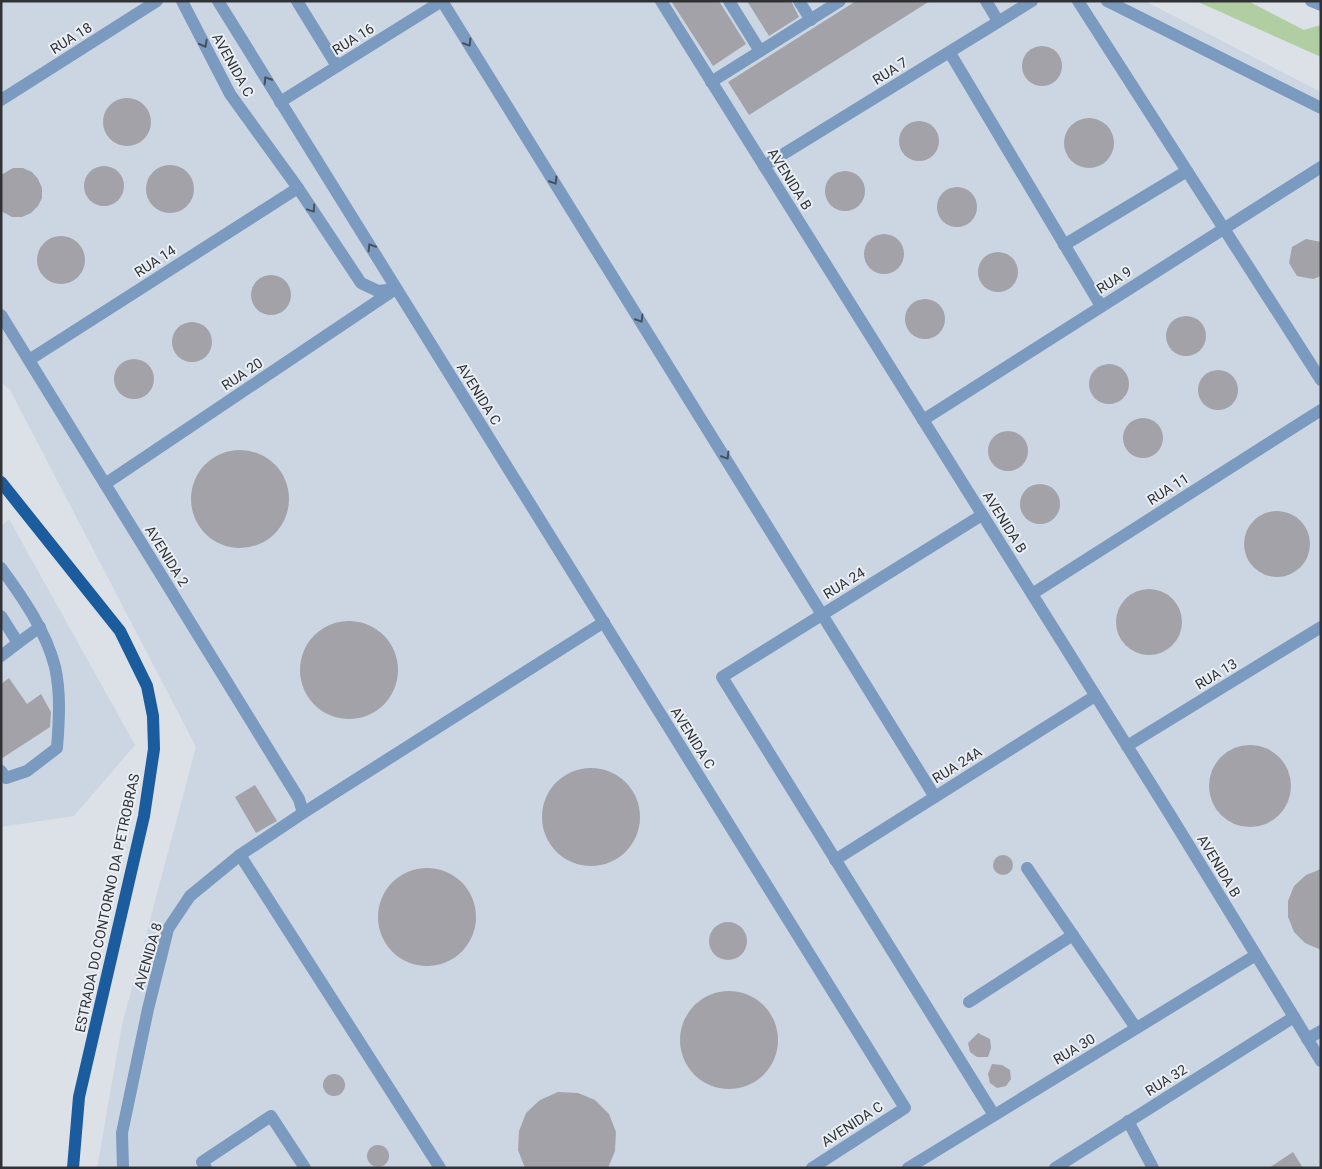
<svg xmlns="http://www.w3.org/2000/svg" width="1322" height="1169" viewBox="0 0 1322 1169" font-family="Roboto,sans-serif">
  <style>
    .built { fill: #ccd6e2 }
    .green { fill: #b1cea2 }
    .building { fill: #a3a2a9 }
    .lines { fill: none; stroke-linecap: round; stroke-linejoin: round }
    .minor { stroke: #7a9ac0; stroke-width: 12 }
    .major { stroke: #1b5c9f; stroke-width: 12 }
    .oneway { stroke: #46515f }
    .labels { text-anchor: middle; stroke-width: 4; stroke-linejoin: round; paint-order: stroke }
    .street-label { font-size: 14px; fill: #303235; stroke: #e9eff5 }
  </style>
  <rect width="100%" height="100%" fill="#dce1e7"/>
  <g class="built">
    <path d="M1,1H1145L1321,92V1168H97L122,1025L196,747L10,390L1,382Z"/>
    <path d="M9,519L135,745L74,816L1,827V526Z"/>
  </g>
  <path class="green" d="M1196,1H1248L1304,30L1321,25V57Z"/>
  <g class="building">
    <path d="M671,1H719L746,44L713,66Z"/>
    <path d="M747,1H791L799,17L769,36Z"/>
    <path d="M856,1H930L749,115L728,82Z"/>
    <circle cx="1042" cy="66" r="20"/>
    <circle cx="127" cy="122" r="24"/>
    <circle cx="1089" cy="143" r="25"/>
    <circle cx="919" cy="141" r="20"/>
    <circle cx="170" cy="189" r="24"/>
    <circle cx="104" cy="186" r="20"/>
    <path d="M13,168H23L32,172L38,179L42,188V198L38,206L31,213L22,217H12L1,211V175Z"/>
    <circle cx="845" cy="191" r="20"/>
    <circle cx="957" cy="207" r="20"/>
    <circle cx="884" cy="254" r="20"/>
    <circle cx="61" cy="260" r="24"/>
    <path d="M1306,239L1321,242V276L1313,279L1297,276L1289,263L1292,247Z"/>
    <circle cx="998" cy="272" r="20"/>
    <circle cx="271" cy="295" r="20"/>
    <circle cx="925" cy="319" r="20"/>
    <circle cx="1186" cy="336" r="20"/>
    <circle cx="192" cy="342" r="20"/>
    <circle cx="134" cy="379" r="20"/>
    <circle cx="1109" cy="384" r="20"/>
    <circle cx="1218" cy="390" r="20"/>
    <circle cx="1143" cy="438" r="20"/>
    <circle cx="1008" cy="451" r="20"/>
    <circle cx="240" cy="499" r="49"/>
    <circle cx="1040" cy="504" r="20"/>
    <circle cx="1277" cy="544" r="33"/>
    <circle cx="1149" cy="622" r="33"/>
    <circle cx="349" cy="670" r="49"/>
    <path d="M9,678L27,704L41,694L51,712L50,727L1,759V684Z"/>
    <circle cx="1250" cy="786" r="41"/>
    <circle cx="591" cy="817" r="49"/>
    <path d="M255,785L277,821L256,833L235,797Z"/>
    <circle cx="1003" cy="865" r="10"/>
    <circle cx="427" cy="917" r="49"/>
    <path d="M1321,869V950L1305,943L1294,932L1288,917V901L1294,886L1306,875Z"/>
    <circle cx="728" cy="941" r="19"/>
    <circle cx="729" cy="1040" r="49"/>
    <path d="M978,1033L990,1039L991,1048L988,1057H977L970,1052L968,1043Z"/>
    <path d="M992,1064L1002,1065L1010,1070L1011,1079L1006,1086L997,1088L990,1083L988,1074Z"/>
    <circle cx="334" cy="1085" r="11"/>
    <path d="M558,1092L578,1093L595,1100L609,1114L616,1132L615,1151L608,1168H525L518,1150L519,1131L526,1113L540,1100Z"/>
    <circle cx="378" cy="1156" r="11"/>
    <path d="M1293,1152L1303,1168H1269Z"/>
  </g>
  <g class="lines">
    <g class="minor">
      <path d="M182,1L230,94L298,188L361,283L378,291L396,289"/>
      <path d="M218,1L905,1108L812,1168"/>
      <path d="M297,1L337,66"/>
      <path d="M661,1L1169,813L1321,1061"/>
      <path d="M729,1L760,51"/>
      <path d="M799,1L811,20"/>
      <path d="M986,1L998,21"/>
      <path d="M1078,1L1321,380"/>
      <path d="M1107,1L1321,108"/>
      <path d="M1311,1L1321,5"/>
      <path d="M950,53L1101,306"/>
      <path d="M711,82L840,1"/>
      <path d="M1,100L157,1"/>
      <path d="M280,102L442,1L935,797"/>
      <path d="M764,166L1032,1"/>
      <path d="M1064,245L1187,171"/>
      <path d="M1,315L299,799L303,813"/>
      <path d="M29,360L298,188"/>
      <path d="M923,420L1321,167"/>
      <path d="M105,484L394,290"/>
      <path d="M982,515L722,677L994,1115"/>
      <path d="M1,568C23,598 46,631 55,667C61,693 59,722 57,748L27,771L6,778L1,771"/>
      <path d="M1032,594L1321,410"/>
      <path d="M1,616L18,643L40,627"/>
      <path d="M1,656L18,643"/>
      <path d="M1127,746L1321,627"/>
      <path d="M240,855L440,1168"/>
      <path d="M835,860L1095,696"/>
      <path d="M1027,868L1136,1028"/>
      <path d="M969,1002L1073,935"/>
      <path d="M1307,1039L1321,1031"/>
      <path d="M1128,1121L1153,1168"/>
      <path d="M123,1168L122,1133L148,1009L168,929L190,896L240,855L303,813L604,622"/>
      <path d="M206,1168L202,1162L271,1116L305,1168"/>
      <path d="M908,1168L1256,955"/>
      <path d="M1055,1168L1294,1017"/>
    </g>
    <path class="major" d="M1,482L120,631L147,686L153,716L154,749L144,816L79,1097L73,1168"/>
  </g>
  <defs><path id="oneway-chevron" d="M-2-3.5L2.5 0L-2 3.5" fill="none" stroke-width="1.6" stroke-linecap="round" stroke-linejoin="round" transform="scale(1.25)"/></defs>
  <g class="oneway">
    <use href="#oneway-chevron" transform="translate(468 43) rotate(58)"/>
    <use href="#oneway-chevron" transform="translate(204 44) rotate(62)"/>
    <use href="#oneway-chevron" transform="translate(267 80) rotate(-122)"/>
    <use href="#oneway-chevron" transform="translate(554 181) rotate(58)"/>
    <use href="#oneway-chevron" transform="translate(312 209) rotate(56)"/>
    <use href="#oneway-chevron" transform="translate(371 247) rotate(-122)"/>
    <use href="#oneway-chevron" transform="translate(640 319) rotate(58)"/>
    <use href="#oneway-chevron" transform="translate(726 456) rotate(58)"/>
  </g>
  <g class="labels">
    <g class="street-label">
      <text transform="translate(71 38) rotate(-32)" y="5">RUA 18</text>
      <text transform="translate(353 39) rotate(-32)" y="5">RUA 16</text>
      <text transform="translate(233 65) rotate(61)" y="5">AVENIDA C</text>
      <text transform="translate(890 71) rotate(-32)" y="5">RUA 7</text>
      <text transform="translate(790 179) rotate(58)" y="5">AVENIDA B</text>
      <text transform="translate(155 261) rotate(-33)" y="5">RUA 14</text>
      <text transform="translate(1114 280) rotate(-32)" y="5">RUA 9</text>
      <text transform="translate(242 374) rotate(-34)" y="5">RUA 20</text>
      <text transform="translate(479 394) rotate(58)" y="5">AVENIDA C</text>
      <text transform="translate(1168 489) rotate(-32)" y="5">RUA 11</text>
      <text transform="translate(1005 522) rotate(58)" y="5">AVENIDA B</text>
      <text transform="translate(167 556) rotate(58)" y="5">AVENIDA 2</text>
      <text transform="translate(844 583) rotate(-32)" y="5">RUA 24</text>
      <text transform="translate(1216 674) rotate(-31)" y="5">RUA 13</text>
      <text transform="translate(693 738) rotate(58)" y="5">AVENIDA C</text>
      <text transform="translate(957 765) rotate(-32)" y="5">RUA 24A</text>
      <text transform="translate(1219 866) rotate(59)" y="5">AVENIDA B</text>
      <text transform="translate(107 903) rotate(-78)" y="5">ESTRADA DO CONTORNO DA PETROBRAS</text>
      <text transform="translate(148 956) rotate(-74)" y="5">AVENIDA 8</text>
      <text transform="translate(1074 1049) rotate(-31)" y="5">RUA 30</text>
      <text transform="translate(1166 1080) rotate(-32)" y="5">RUA 32</text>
      <text transform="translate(852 1124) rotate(-33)" y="5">AVENIDA C</text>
    </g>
  </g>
  <rect width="1322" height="1169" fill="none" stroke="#303235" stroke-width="5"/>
</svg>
